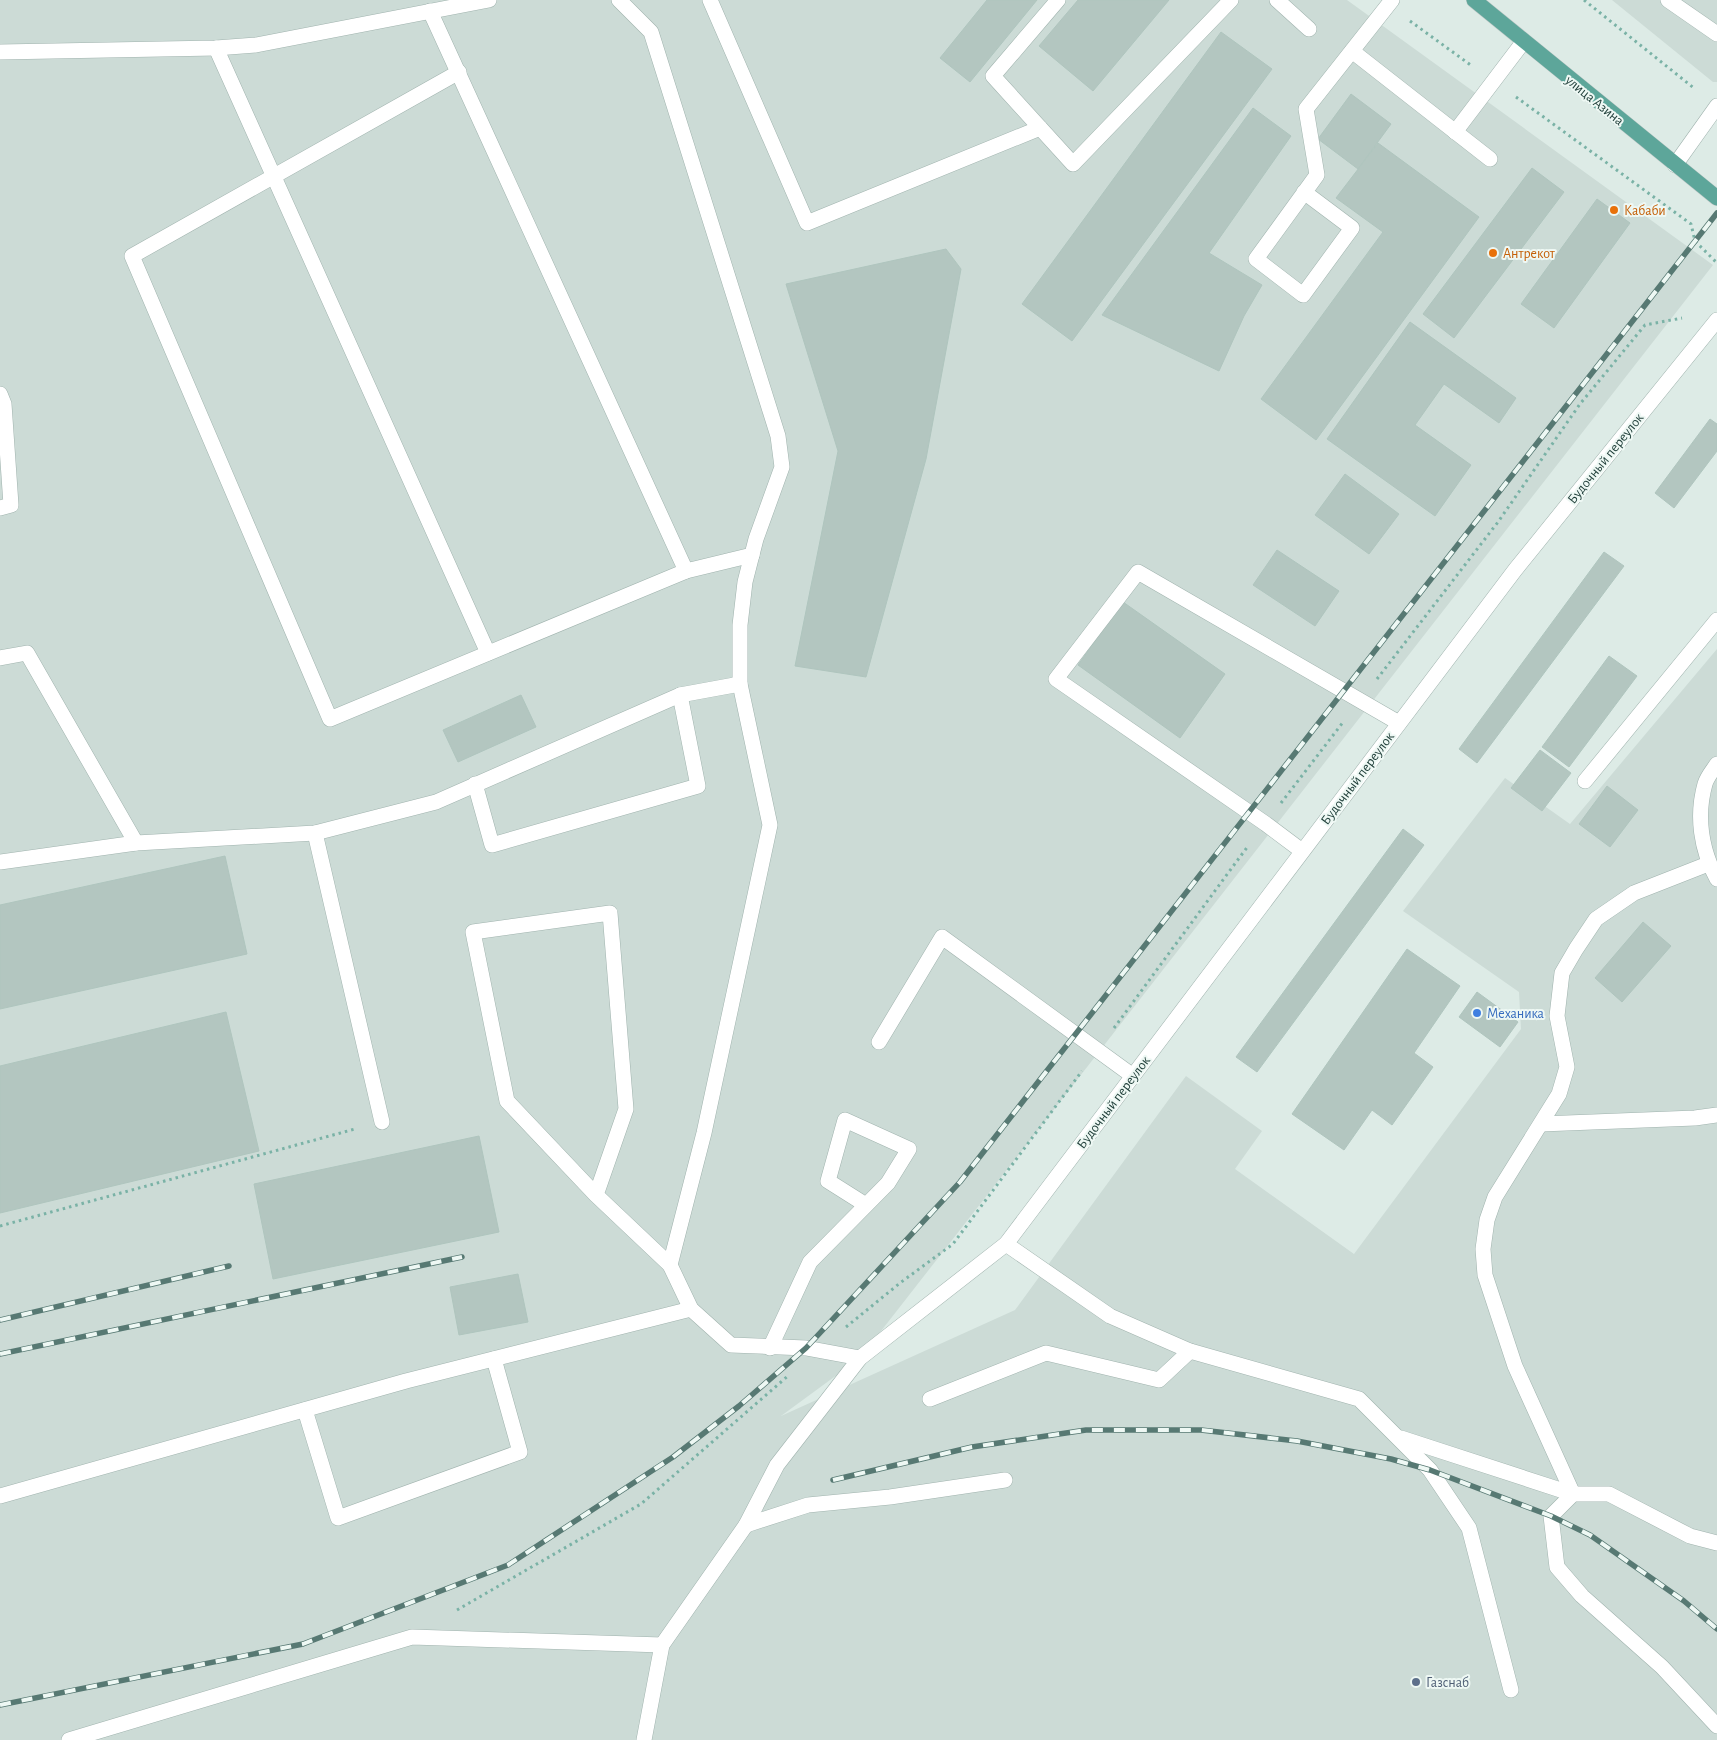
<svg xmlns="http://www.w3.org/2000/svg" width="1717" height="1740" viewBox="0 0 1717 1740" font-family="'Alegreya Sans',sans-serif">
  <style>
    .built { fill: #ccdbd6 }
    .building { fill: #b3c6c0; stroke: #afc5be }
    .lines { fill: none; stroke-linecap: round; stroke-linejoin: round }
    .service-casing { stroke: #a0b3ae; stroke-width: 16 }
    .minor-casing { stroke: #a0b3ae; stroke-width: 16 }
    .primary-casing { stroke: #c0c8c7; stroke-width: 16 }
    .path { stroke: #7ab2a6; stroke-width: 3; stroke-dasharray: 2.5 4; stroke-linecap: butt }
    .service { stroke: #fff; stroke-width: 15 }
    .minor { stroke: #fff; stroke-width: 15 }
    .primary { stroke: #5da69a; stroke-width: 15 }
    .rail-casing { stroke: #577973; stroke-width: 5.5 }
    .rail { stroke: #eef8f4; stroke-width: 4; stroke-dasharray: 11; stroke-linecap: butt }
    .food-dot { fill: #e8710a; stroke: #eef8f4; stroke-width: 2 }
    .shop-dot { fill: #3f7fe0; stroke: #eef8f4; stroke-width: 2 }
    .service-dot { fill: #5c6f8a; stroke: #eef8f4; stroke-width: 2 }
    .labels { text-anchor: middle; stroke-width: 4; stroke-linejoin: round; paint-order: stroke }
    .street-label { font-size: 14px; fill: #1d3c37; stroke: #eef8f4 }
    .food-label { font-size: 14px; fill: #c56008; stroke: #eef8f4; text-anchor: start }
    .shop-label { font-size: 14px; fill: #366cbe; stroke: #eef8f4; text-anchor: start }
    .service-label { font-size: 14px; fill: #4e5e75; stroke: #eef8f4; text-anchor: start }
  </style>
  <rect width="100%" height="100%" fill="#ddebe6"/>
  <g class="built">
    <path d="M0,0H1347L1713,265L860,1358L781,1416L1015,1310L1186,1076L1262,1131L1235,1169L1354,1254L1521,1029L1519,992L1403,911L1505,778L1570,824L1717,649V1740H0Z"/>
    <path d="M1612,0H1717V82H1713Z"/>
  </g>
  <g class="building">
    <path d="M987,0H1037L970,82L940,58Z"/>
    <path d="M1078,0H1169L1093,91L1039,46Z"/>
    <path d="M1221,32L1272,69L1072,341L1022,304Z"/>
    <path d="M1351,94L1391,124L1358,169L1318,139Z"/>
    <path d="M1253,108L1291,136L1209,253L1262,285L1244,316L1219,371L1102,315Z"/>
    <path d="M1378,143L1479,217L1316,440L1261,399L1383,232L1336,198Z"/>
    <path d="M1532,168L1564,192L1454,338L1423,314Z"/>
    <path d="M1597,199L1630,223L1554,328L1521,304Z"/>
    <path d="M946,249L961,269L926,459L866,677L795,666L838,451L786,284Z"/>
    <path d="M1410,322L1516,398L1499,423L1444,384L1415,425L1471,465L1435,516L1327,439Z"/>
    <path d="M1710,419L1717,424V451L1674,508L1655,493Z"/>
    <path d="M1345,474L1399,514L1369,554L1315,515Z"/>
    <path d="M1277,550L1339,591L1315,626L1253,585Z"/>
    <path d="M1604,552L1624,566L1477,763L1459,749Z"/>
    <path d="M1123,602L1225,674L1180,738L1078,665Z"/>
    <path d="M1609,656L1637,676L1569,767L1542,747Z"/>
    <path d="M521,695L536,727L458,762L443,730Z"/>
    <path d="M1540,750L1571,773L1542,811L1511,788Z"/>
    <path d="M1607,786L1638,810L1610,847L1579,824Z"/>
    <path d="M1403,829L1424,845L1257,1072L1236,1057Z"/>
    <path d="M225,856L247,954L0,1009V905Z"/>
    <path d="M1643,922L1671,946L1622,1002L1595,978Z"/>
    <path d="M1407,949L1460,986L1414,1053L1433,1067L1392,1125L1372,1110L1344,1150L1292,1114Z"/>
    <path d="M1477,992L1518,1022L1500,1047L1459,1017Z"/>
    <path d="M226,1012L259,1151L0,1213V1066Z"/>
    <path d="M479,1136L499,1232L273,1279L254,1184Z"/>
    <path d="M518,1274L528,1322L459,1335L450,1287Z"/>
  </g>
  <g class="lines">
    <defs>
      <g id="service">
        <path d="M619,0L651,32L778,436L782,467L756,539L745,582L740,625V684L770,825L704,1133L670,1265L691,1309L731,1345L806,1348L860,1358"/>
        <path d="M710,0L807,223L1040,128"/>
        <path d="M1058,0L993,76L1073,164L1231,0"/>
        <path d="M1277,0L1309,29"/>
        <path d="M1668,0L1717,34"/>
        <path d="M430,11L686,571L752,555"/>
        <path d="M216,48L488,653"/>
        <path d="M1352,51L1490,159"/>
        <path d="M0,52L216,48L256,45L489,0"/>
        <path d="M459,72L132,256L330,719L686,571"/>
        <path d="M1455,132L1524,41"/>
        <path d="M1304,192L1352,228L1303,295L1256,259L1317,175L1306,109L1392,0"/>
        <path d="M0,394L4,404L11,505L0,508"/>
        <path d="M0,658L27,653L136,843"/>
        <path d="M1717,764C1713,770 1707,777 1705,784C1696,816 1701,850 1717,879"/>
        <path d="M1585,781L1717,620"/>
        <path d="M475,784L492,845L698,786L680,695"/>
        <path d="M315,833L382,1122"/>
        <path d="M1302,851L1266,824L1056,679L1138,572L1399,723"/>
        <path d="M0,862L136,843L315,833L436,802L680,695L740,684"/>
        <path d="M879,1042L942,937L1133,1076"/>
        <path d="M1541,1124L1695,1118L1717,1115"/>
        <path d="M596,1195L626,1109L610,913L473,932L507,1101L596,1195L670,1265"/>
        <path d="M770,1348L810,1262L888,1183L909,1149L845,1120L828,1181L866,1205"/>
        <path d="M930,1399L1046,1353L1159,1380L1190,1351"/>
        <path d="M305,1410L338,1518L520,1452L494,1359"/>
        <path d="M1401,1438L1573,1494"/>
        <path d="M1573,1494L1515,1366L1485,1275L1483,1249L1487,1220L1495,1197L1559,1094L1567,1067L1557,1016L1562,973L1576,949L1596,919L1634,893L1708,864"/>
        <path d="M0,1496L406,1381L691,1309"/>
        <path d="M746,1525L808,1505L890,1497L1005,1480"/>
        <path d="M1717,1543L1690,1536L1609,1494H1573L1551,1516L1557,1567L1582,1596L1662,1667L1717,1726"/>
        <path d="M69,1740L412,1637L662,1645"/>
        <path d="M644,1740L662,1645L746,1525L777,1465L860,1358L1006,1244L1110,1316L1190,1351L1359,1399L1430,1470L1469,1528L1511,1690"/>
      </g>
      <g id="minor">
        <path d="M1675,165L1717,106"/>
        <path d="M1006,1244L1515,570L1717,320"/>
      </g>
      <path id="primary" d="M1474,0L1717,198"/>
    </defs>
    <use href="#service" class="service-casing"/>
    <use href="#minor" class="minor-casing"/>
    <use href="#primary" class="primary-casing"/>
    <g class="path">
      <path d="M1584,0L1695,89"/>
      <path d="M1410,21L1472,66"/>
      <path d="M1516,97L1691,224L1695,241L1717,263"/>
      <path d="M1377,679L1498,522L1580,404L1645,325L1682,318"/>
      <path d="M1281,803L1344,721"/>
      <path d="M1114,1028L1248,846"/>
      <path d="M0,1226L355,1129"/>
      <path d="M846,1327L900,1283L953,1244L1082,1071"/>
      <path d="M457,1610L641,1504L789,1375"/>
    </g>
    <use href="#service" class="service"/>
    <use href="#minor" class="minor"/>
    <use href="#primary" class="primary"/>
    <defs>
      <g id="rail">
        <path d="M0,1320L229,1266"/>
        <path d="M0,1354L462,1257"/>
        <path d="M833,1480L972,1447L1086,1430H1201L1297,1441L1391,1459L1430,1470L1551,1516L1590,1535L1684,1601L1717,1629"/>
        <path d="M0,1705L303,1644L508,1565L673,1457L739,1406L806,1348L960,1182L1717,213"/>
      </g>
    </defs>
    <use href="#rail" class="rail-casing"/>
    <use href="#rail" class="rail"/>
  </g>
  <g class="food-dot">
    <circle cx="1614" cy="210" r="5"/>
    <circle cx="1493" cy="253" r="5"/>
  </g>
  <circle class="shop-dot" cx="1477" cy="1013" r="5"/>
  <circle class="service-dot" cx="1416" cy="1682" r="5"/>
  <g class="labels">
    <g class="street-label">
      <text transform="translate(1595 100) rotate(39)" y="5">улица Азина</text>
      <text transform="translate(1605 458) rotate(-51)" y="5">Будочный переулок</text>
      <text transform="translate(1357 778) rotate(-53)" y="5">Будочный переулок</text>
      <text transform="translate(1113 1102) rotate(-53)" y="5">Будочный переулок</text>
    </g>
    <g class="food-label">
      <text x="1624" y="215">Кабаби</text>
      <text x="1503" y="258">Антрекот</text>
    </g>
    <g class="shop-label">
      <text x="1487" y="1018">Механика</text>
    </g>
    <g class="service-label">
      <text x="1426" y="1687">Газснаб</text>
    </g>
  </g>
</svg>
